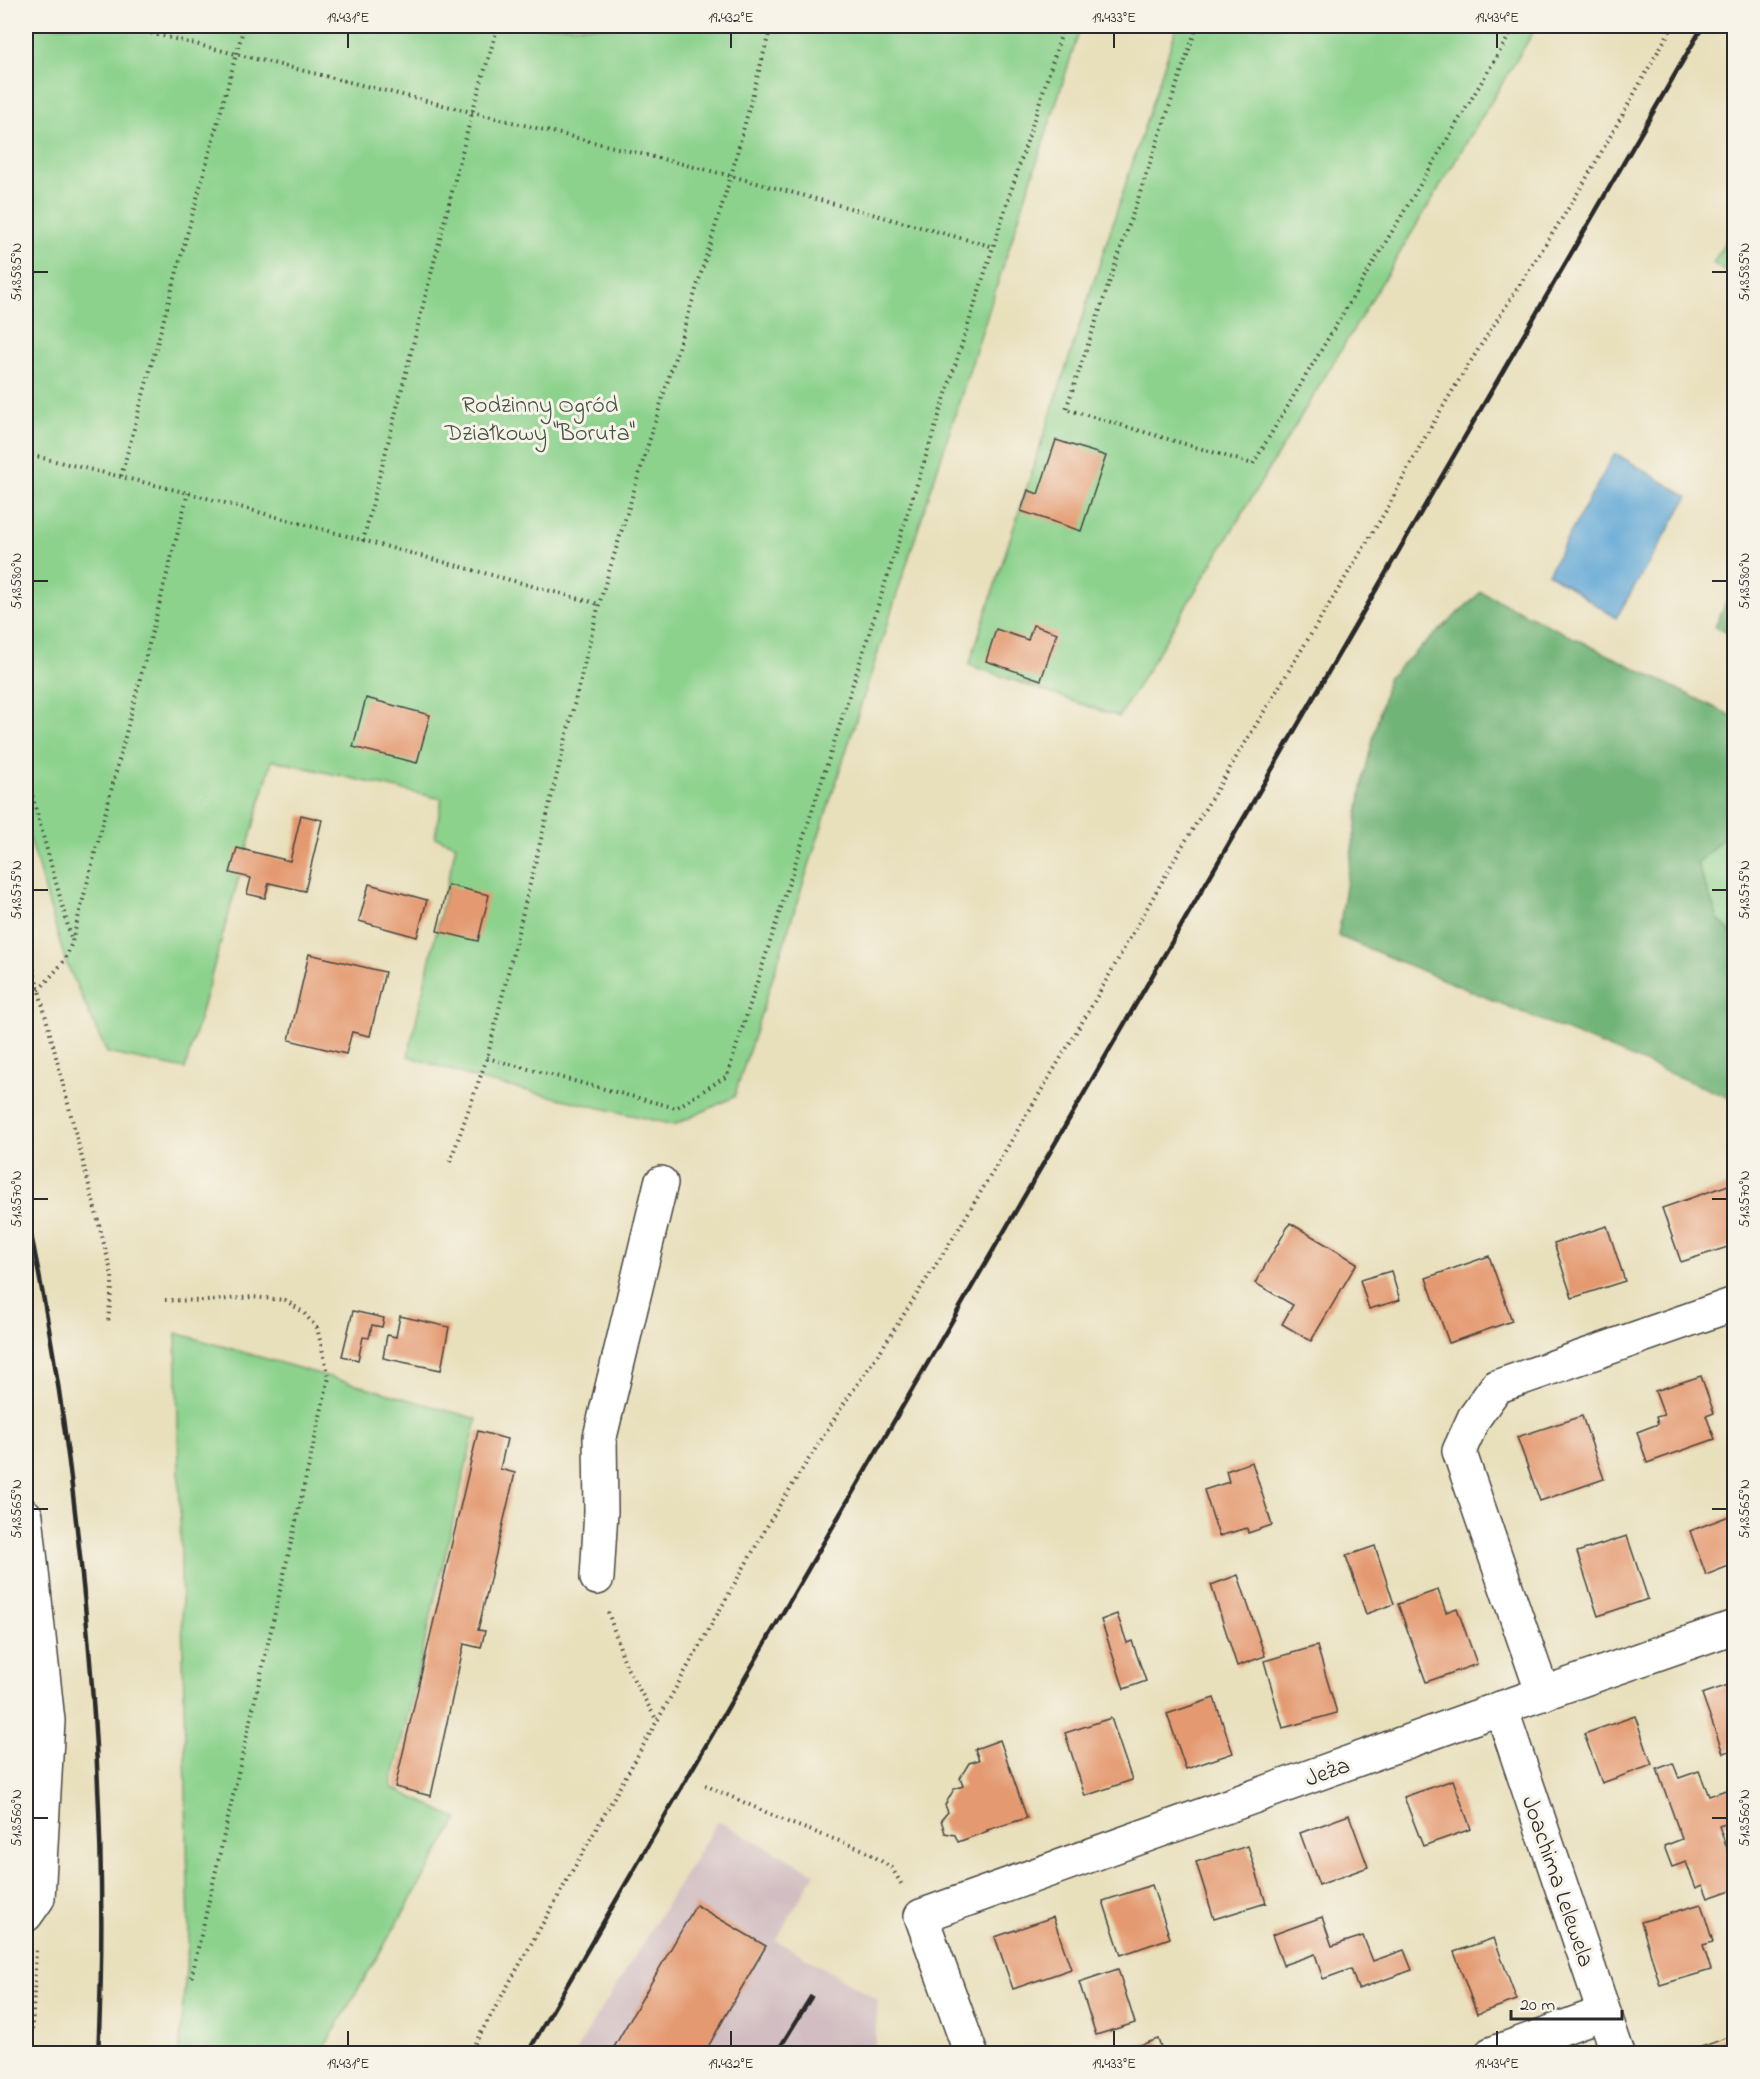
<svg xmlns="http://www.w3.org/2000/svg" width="1760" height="2079" viewBox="0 0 1760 2079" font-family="'Indie Flower',sans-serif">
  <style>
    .industrial { fill: #d2bec2 }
    .green { fill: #8cd28d; stroke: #5c7e5c; stroke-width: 1.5 }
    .forest { fill: #71b478; stroke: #4e7052; stroke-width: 1.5 }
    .water { fill: #61a7d6; stroke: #466980; stroke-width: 1.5 }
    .building { fill: #e4996f }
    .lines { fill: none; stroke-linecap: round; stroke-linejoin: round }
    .minor-casing { stroke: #474641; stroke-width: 36 }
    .path { stroke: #474641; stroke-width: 4; stroke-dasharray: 1.5 4.5; stroke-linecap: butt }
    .minor { stroke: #fff; stroke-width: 33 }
    .rail { stroke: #2b2b2b; stroke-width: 4.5 }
    .ticks { fill: none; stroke: #2b2b2b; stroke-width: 2 }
    .labels { text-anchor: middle; stroke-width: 6; stroke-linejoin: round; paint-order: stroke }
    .park-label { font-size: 24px; fill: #435544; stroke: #f7f3e8 }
    .street-label { font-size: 24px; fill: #2b2b2b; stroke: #f7f3e8 }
    .neatline { fill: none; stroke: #2b2b2b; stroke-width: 2 }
    .ticks-label { font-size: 15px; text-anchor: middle; fill: #2b2b2b }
  </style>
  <rect width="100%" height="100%" fill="#f7f3e8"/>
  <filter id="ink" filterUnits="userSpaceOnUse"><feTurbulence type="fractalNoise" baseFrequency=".0167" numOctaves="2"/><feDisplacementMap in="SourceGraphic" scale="12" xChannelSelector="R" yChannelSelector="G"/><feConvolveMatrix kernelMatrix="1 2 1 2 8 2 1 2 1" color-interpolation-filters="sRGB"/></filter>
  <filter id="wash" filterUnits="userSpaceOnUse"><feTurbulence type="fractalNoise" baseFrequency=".008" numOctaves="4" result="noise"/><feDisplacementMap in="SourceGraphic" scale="24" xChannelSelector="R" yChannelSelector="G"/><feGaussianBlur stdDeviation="1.35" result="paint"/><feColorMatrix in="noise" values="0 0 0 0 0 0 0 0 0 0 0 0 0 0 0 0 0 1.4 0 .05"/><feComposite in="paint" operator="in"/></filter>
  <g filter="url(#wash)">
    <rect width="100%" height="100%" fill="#e8dfbb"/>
    <path class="industrial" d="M718,1821L815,1873L776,1940L878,2000L874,2053L574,2054Z"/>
    <g class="green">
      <path d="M26,26H1081L734,1097L674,1125L480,1080L408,1056L456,845L435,837L442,799L272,760L185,1069L107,1053L65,960L26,825Z"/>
      <path d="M1177,26H1537L1119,717L969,665Z"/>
      <path d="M1734,226V278L1713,263Z"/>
      <path d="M1734,829V936L1718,919L1697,863L1725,836Z"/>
      <path d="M176,1333L477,1419L391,1787L458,1819L321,2053H179L189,1932Z"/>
    </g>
    <g class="forest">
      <path d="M1734,584V636L1715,627Z"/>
      <path d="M1481,592L1734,717V829L1725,836L1697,864L1718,919L1734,936V1100L1338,936L1364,776L1388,678Z"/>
    </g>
    <path class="water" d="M1615,453L1688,497L1616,618L1548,573Z"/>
    <g id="blocks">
      <g class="building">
        <path d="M1056,440L1106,456L1081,531L1021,511L1028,490L1038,494Z"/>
        <path d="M1033,625L1057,633L1041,680L986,661L996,629L1028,640Z"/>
        <path d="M366,698L430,715L417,763L353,747Z"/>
        <path d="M301,815L322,820L305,891L269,883L265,898L247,894L251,878L230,873L237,848L290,861Z"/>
        <path d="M369,884L427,900L417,937L359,921Z"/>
        <path d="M448,885L489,895L478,941L437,931Z"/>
        <path d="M309,954L385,972L370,1036L352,1032L346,1054L289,1040Z"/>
        <path d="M1734,1183V1245L1681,1262L1662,1208Z"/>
        <path d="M1290,1223L1357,1263L1311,1341L1282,1324L1293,1305L1255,1283Z"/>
        <path d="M1607,1226L1625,1281L1572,1298L1554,1243Z"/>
        <path d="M1489,1256L1512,1321L1449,1343L1426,1278Z"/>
        <path d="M1391,1271L1400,1300L1369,1309L1360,1280Z"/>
        <path d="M353,1311L384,1318L382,1327L372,1325L369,1338L363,1337L358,1360L342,1356Z"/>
        <path d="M400,1316L449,1327L441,1370L383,1358L387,1335L396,1337Z"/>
        <path d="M1701,1376L1714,1413L1706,1416L1715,1439L1647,1463L1637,1432L1658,1424L1656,1417L1664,1415L1655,1391Z"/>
        <path d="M1582,1416L1604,1479L1540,1501L1517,1437Z"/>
        <path d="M478,1431L507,1439L500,1469L515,1473L478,1630L485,1631L481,1648L464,1644L431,1796L395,1787Z"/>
        <path d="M1252,1462L1272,1525L1248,1533L1247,1528L1219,1536L1204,1490L1229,1482L1226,1471Z"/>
        <path d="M1734,1514V1564L1706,1575L1690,1531Z"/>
        <path d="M1627,1536L1648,1599L1598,1616L1577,1552Z"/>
        <path d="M1375,1546L1394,1604L1366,1614L1346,1556Z"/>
        <path d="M1238,1575L1265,1656L1237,1666L1211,1585Z"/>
        <path d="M1438,1590L1446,1612L1457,1608L1477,1664L1426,1682L1398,1604Z"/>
        <path d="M1117,1614L1127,1643L1132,1641L1146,1681L1124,1689L1101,1620Z"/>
        <path d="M1317,1646L1337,1713L1283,1728L1264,1661Z"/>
        <path d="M1734,1683V1750L1723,1753L1702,1694Z"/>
        <path d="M1214,1698L1233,1753L1186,1769L1167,1714Z"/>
        <path d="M1635,1716L1652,1765L1602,1783L1584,1734Z"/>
        <path d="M1111,1718L1132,1780L1085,1796L1065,1733Z"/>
        <path d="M1000,1740L1027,1818L987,1830L988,1831L958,1842L955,1835L945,1833L941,1820L948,1812L945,1805L954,1789L963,1786L960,1778L969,1763L979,1760L975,1749Z"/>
        <path d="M1673,1763L1679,1778L1699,1771L1709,1796L1734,1787V1821L1719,1826L1734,1868V1889L1708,1898L1703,1885L1696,1888L1686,1862L1672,1867L1664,1846L1682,1839L1657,1769Z"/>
        <path d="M1453,1780L1471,1829L1423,1846L1404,1797Z"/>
        <path d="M1349,1815L1368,1867L1319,1885L1300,1833Z"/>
        <path d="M1248,1846L1266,1903L1214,1919L1196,1862Z"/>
        <path d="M1152,1885L1170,1938L1121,1955L1103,1901Z"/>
        <path d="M1701,1904L1713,1942L1703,1945L1711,1970L1660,1985L1641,1922Z"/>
        <path d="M696,1905L766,1946L731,2006L704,2054H610Z"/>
        <path d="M1053,1917L1071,1969L1013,1989L995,1937Z"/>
        <path d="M1322,1917L1332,1946L1363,1936L1373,1961L1404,1950L1412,1970L1358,1989L1351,1969L1323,1979L1315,1954L1283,1965L1272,1935Z"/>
        <path d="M1494,1938L1517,2000L1477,2014L1454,1952Z"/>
        <path d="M1118,1969L1135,2023L1096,2035L1079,1982Z"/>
        <path d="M1734,2035V2054H1685V2053Z"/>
        <path d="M1158,2039L1163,2054H1117V2053Z"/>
      </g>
    </g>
  </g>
  <g filter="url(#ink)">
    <use href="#blocks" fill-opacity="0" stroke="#474641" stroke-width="1.5"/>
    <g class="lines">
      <defs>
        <g id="minor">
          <path d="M26,1516L48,1721L38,1898L26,1915"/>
          <path d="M597,1578L601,1511L600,1437L661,1183"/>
          <path d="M1543,1694L1459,1451L1474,1418L1496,1387L1734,1304"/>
          <path d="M1501,1708L1618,2054"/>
          <path d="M971,2054L921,1916L1501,1708L1734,1627"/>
          <path d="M1491,2054L1603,2013"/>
        </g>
      </defs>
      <use href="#minor" class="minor-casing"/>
      <g class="path">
        <path d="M122,26L731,176L994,247"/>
        <path d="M1197,26L1066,409L1253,464L1515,26"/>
        <path d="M26,454L188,493L599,604"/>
        <path d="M121,476L244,26"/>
        <path d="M363,541L472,113L498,26"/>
        <path d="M26,773L72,941"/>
        <path d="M26,940L112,1275C113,1291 109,1306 108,1323"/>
        <path d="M39,990L65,960L72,942L188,493"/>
        <path d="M487,1058L676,1108L727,1076L1064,26"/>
        <path d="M450,1162L487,1058L599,604L731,176L771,26"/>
        <path d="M165,1300L206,1301L252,1297L285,1300L303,1312L317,1328L329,1377L191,1979"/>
        <path d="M608,1612L626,1666L656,1719"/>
        <path d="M705,1785L790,1823L864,1850L892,1868L903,1887"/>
        <path d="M31,2054L36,1949"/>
        <path d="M469,2054L774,1514L845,1402L881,1350L955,1235L1090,1009L1177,855L1390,504C1438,405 1501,316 1559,223C1600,159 1634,91 1673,26"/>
      </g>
      <use href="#minor" class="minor"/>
      <g class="rail">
        <path d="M26,1212C50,1319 66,1429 78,1538C97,1707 107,1884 98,2054"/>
        <path d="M527,2054L1703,26"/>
        <path d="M776,2054L811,1997"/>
      </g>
    </g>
  </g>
  <path class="ticks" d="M348,33V48M731,33V48M1114,33V48M1497,33V48M33,272H48M1712,272H1727M33,581H48M1712,581H1727M33,890H48M1712,890H1727M33,1199H48M1712,1199H1727M33,1509H48M1712,1509H1727M33,1818H48M1712,1818H1727M348,2031V2046M731,2031V2046M1114,2031V2046M1497,2031V2046"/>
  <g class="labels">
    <g class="park-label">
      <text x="540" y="412">Rodzinny Ogród<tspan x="540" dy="28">Działkowy "Boruta"</tspan></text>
    </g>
    <g class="street-label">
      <text transform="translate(1327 1771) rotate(-20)" y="8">Jeża</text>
      <text transform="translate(1559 1881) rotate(71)" y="8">Joachima Lelewela</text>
    </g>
  </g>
  <rect width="1760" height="2079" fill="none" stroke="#f7f3e8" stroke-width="66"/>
  <path d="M1511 2010v9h111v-9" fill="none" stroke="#2b2b2b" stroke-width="3"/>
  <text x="1520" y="2010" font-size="18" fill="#2b2b2b" stroke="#f7f3e8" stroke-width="4.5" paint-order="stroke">20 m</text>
  <rect x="33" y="33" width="1694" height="2013" class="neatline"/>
  <g class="ticks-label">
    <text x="348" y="22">19.431°E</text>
    <text x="731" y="22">19.432°E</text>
    <text x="1114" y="22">19.433°E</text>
    <text x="1497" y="22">19.434°E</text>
    <text transform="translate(16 272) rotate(-90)" y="5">51.8585°N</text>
    <text transform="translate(1744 272) rotate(-90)" y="5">51.8585°N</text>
    <text transform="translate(16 581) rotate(-90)" y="5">51.8580°N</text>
    <text transform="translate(1744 581) rotate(-90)" y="5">51.8580°N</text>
    <text transform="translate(16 890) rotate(-90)" y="5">51.8575°N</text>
    <text transform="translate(1744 890) rotate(-90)" y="5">51.8575°N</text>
    <text transform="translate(16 1199) rotate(-90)" y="5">51.8570°N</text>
    <text transform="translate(1744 1199) rotate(-90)" y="5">51.8570°N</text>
    <text transform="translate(16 1509) rotate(-90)" y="5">51.8565°N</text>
    <text transform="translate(1744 1509) rotate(-90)" y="5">51.8565°N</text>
    <text transform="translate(16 1818) rotate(-90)" y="5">51.8560°N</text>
    <text transform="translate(1744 1818) rotate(-90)" y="5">51.8560°N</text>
    <text x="348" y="2068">19.431°E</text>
    <text x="731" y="2068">19.432°E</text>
    <text x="1114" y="2068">19.433°E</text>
    <text x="1497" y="2068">19.434°E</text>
  </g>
</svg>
